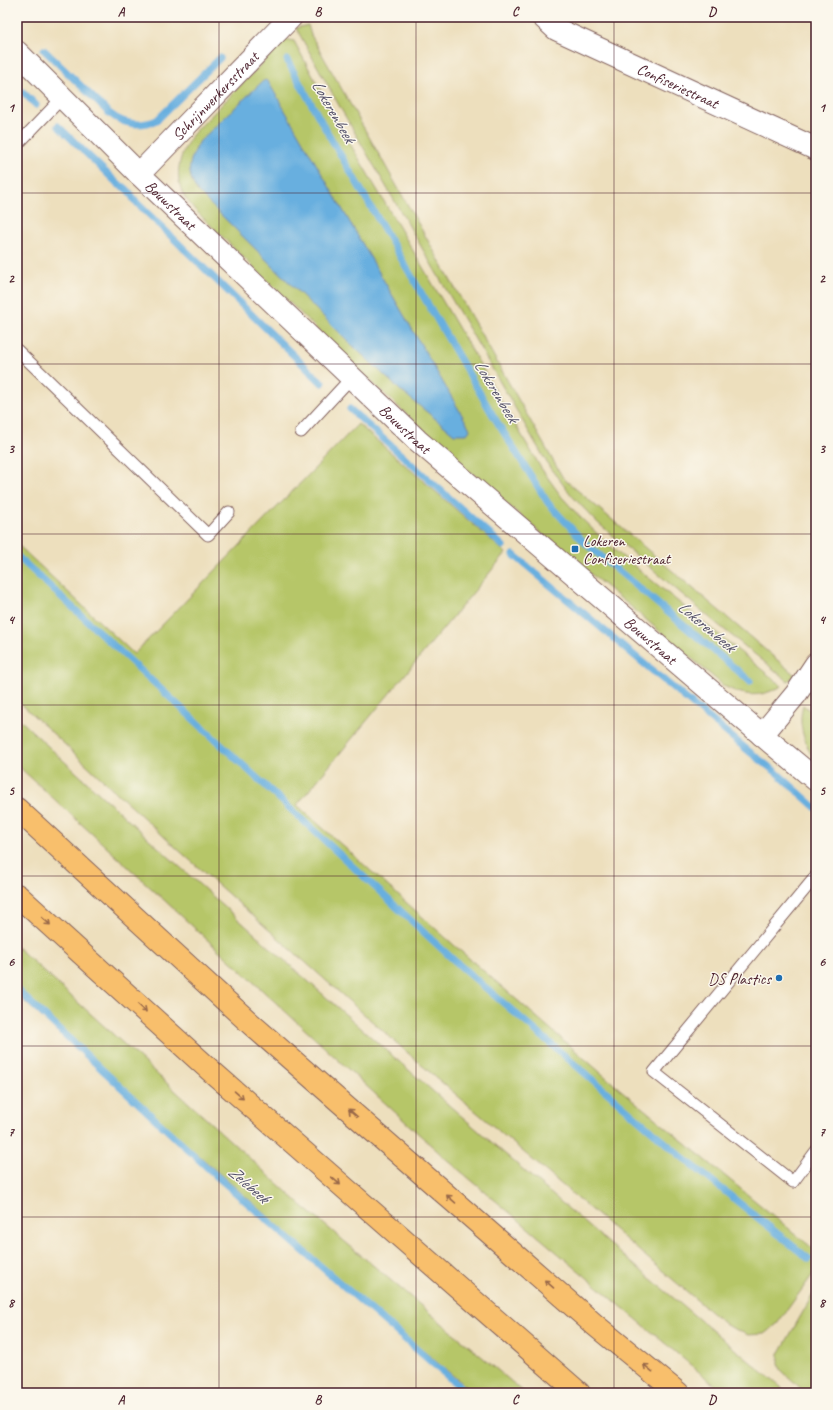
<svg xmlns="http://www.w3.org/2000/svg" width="833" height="1410" viewBox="0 0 833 1410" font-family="Caveat,sans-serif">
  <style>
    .green { fill: #b6c668; stroke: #80724a }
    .water { fill: #68afdf; stroke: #596785 }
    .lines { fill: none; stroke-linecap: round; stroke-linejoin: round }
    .stream { stroke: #68afdf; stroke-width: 7 }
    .lane-casing { stroke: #83625e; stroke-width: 13 }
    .street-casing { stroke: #83625e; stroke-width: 24 }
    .highway-casing { stroke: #83625e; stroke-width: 24 }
    .lane { stroke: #fff; stroke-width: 11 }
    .street { stroke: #fff; stroke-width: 22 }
    .highway { stroke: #f8bf6c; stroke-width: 22 }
    .oneway { stroke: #986748 }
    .grid { fill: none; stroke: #4a1f2b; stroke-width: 1; stroke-opacity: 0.55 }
    .poi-dot { fill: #1f6fb2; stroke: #fbf7ec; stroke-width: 1.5 }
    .labels { text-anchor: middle; stroke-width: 3; stroke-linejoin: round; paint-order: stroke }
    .street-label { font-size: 16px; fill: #4a1f2b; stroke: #fbf7ec }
    .poi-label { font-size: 16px; fill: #4a1f2b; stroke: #fbf7ec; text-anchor: start }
    .water-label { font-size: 17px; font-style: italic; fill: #54516a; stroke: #fbf7ec }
    .neatline { fill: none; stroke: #4a1f2b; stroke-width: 1.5 }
    .grid-label { font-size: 13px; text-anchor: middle; font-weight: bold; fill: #4a1f2b }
  </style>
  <rect width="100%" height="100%" fill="#fbf7ec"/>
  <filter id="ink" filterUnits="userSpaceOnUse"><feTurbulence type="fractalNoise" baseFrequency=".025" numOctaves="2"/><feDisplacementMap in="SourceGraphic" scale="8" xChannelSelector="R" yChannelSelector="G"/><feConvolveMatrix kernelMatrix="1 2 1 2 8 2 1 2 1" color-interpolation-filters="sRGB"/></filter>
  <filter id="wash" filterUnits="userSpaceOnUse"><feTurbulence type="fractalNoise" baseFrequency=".012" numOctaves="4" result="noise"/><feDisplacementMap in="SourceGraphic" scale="16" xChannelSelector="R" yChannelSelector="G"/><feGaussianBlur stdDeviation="0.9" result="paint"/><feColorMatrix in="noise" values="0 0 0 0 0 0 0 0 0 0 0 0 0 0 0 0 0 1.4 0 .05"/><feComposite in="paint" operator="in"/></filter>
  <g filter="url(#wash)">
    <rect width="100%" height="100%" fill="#eddfbd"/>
    <g class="green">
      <path d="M308,25L311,35L563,478L795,675L788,681L716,623L598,523L573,497L550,468L341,109L296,28Z"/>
      <path d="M286,39L294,41L342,130L541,468L561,496L581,518L612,548L782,686C760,698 745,697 724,686L630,606L537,530L442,447L362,373L197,212C192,206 186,200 183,194C173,172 181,152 193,134Z"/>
      <path d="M358,424L506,553L297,805L455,946L616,1086L816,1251V1270L777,1324L764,1334L748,1335L726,1325L418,1062L174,846L17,700V544L134,654Z"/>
      <path d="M803,705L816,716V762L814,761C805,741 797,727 803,705Z"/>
      <path d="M17,717C127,821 240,921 353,1021C496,1147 640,1272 788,1393H724L446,1159L17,765Z"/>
      <path d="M17,947L300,1204L525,1393H474L381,1316L17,995Z"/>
      <path d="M816,1289V1393H806L781,1370L779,1364V1354Z"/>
    </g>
    <path class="water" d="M266,80L269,83L469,427L470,430L467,434H454L400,390L355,348L197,191C185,170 189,161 200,141L263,81Z"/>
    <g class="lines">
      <g class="stream">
        <path d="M44,50L109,113C124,125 140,127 157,120L220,58"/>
        <path d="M287,60L326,130L494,417L548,503L584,542L750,681"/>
        <path d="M23,92L36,105"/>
        <path d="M58,126L119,185C127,187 131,193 134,200L322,383"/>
        <path d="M350,409L503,546"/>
        <path d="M514,555L751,753L776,772L816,808"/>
        <path d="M17,556L457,963L681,1156L809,1259"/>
        <path d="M17,990L213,1173L467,1393"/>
      </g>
    </g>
  </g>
  <g filter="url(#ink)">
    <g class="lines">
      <defs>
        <g id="lane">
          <path d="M17,145L63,97"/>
          <path d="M17,350L208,535L229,512"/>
          <path d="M301,432L352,377"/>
          <path d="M816,876L654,1072L793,1182L816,1151"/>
        </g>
        <g id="street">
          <path id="s1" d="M543,17L556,29L816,149"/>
          <path id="s2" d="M17,52L139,174L417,440L762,735L816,780"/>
          <path id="s3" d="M139,174L291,17"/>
          <path d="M762,735L796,694L816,664"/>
        </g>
        <g id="highway">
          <path d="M17,809L251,1024L595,1325L678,1393"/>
          <path d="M17,895L210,1070L579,1393"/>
        </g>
      </defs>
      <use href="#lane" class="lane-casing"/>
      <use href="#street" class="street-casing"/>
      <use href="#highway" class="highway-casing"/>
      <use href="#lane" class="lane"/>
      <use href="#street" class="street"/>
      <use href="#highway" class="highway"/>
    </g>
    <defs><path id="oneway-shaft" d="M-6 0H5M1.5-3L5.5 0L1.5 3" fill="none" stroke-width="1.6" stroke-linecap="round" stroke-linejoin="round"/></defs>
    <g class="oneway">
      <use href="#oneway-shaft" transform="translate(46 921) rotate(42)"/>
      <use href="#oneway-shaft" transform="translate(142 1008) rotate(42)"/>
      <use href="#oneway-shaft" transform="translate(239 1095) rotate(41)"/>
      <use href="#oneway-shaft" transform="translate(353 1113) rotate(-139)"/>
      <use href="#oneway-shaft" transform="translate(336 1181) rotate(41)"/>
      <use href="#oneway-shaft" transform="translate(451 1199) rotate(-139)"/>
      <use href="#oneway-shaft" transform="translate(549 1284) rotate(-139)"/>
      <use href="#oneway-shaft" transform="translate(648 1368) rotate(-141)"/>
    </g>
  </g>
  <path class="grid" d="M219,17V1393M416,17V1393M614,17V1393M17,193H816M17,364H816M17,534H816M17,705H816M17,876H816M17,1046H816M17,1217H816"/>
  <g class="poi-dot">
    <rect x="571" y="545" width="8" height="8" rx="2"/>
    <circle cx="779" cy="978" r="4"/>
  </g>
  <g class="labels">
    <g class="street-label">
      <text dy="6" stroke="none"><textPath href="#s1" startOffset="152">Confiseriestraat</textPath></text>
      <text dy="6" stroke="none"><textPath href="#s3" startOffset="109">Schrijnwerkersstraat</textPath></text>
      <text dy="6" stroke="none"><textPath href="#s2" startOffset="217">Bouwstraat</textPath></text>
      <text dy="6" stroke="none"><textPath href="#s2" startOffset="541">Bouwstraat</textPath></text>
      <text dy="6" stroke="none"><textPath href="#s2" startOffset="865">Bouwstraat</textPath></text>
    </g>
    <g class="poi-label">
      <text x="583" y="546">Lokeren<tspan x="583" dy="18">Confiseriestraat</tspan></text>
      <text x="771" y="984" text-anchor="end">DS Plastics</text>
    </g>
    <g class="water-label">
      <text transform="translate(334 111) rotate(60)" y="6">Lokerenbeek</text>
      <text transform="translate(497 391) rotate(59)" y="6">Lokerenbeek</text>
      <text transform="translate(707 626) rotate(40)" y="6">Lokerenbeek</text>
      <text transform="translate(249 1184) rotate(41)" y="6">Zelebeek</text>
    </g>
  </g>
  <rect width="833" height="1410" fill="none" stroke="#fbf7ec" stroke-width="44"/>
  <rect x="22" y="22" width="789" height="1366" class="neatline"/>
  <g class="grid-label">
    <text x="121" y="16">A</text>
    <text x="318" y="16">B</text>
    <text x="515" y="16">C</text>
    <text x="712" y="16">D</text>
    <text x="11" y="112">1</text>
    <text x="822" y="112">1</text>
    <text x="11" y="283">2</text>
    <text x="822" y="283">2</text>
    <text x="11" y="453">3</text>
    <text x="822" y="453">3</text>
    <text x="11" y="624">4</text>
    <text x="822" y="624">4</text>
    <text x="11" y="795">5</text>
    <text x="822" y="795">5</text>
    <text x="11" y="966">6</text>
    <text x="822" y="966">6</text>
    <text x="11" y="1136">7</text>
    <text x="822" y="1136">7</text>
    <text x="11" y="1307">8</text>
    <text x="822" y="1307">8</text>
    <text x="121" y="1404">A</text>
    <text x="318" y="1404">B</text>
    <text x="515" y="1404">C</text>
    <text x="712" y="1404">D</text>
  </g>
</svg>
